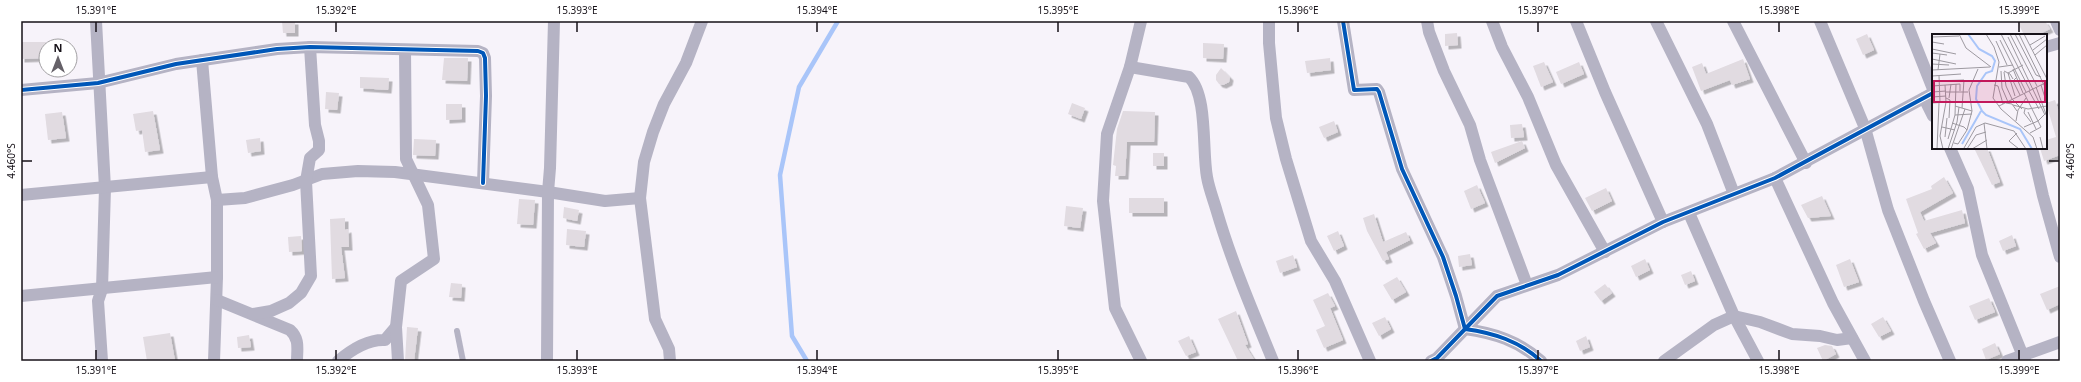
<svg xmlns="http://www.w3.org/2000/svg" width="2081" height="382" viewBox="0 0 2081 382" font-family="'Noto Sans',sans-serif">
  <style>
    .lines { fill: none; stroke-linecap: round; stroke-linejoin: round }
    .stream { stroke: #a9c5f9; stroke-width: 4.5 }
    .building { fill: #e1dbe1; filter: url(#shadow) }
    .service { stroke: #b5b3c4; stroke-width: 6 }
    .minor { stroke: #b5b3c4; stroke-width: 12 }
    .cycleway-casing { stroke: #fff; stroke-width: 6 }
    .cycleway { stroke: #0057b8; stroke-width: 4 }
    .ticks { fill: none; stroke: #171219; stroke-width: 1.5 }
    .inset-river { fill: none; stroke: #a9c5f9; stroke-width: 2 }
    .inset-road { fill: none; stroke: #9d99a0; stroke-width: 1 }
    .view { fill: #c2185b; fill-opacity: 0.15; stroke: #c2185b; stroke-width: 2 }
    .inset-edge { fill: none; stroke: #171219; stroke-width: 2 }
    .neatline { fill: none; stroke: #171219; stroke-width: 1.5 }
    .ticks-label { font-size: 10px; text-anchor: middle; fill: #171219 }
  </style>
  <defs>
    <filter id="shadow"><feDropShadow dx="3.5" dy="3.5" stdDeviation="0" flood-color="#0004"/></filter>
  </defs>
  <rect width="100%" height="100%" fill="#f7f3fa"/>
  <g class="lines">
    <path class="stream" d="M807,361L792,336L780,175L799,87L838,21"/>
  </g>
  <g class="building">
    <path d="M282,21H295V33H283Z"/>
    <path d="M2017,21H2045L2050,29L2037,35H2024Z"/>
    <path d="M1457,33L1458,45L1445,46V34Z"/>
    <path d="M1867,34L1874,50L1863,55L1856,39Z"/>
    <path d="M21,42H46V58L21,59Z"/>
    <path d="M1203,43L1224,44L1223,59L1203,58Z"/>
    <path d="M444,58H468L467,81L442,80Z"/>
    <path d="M1330,58L1331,70L1307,73L1305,61Z"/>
    <path d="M1743,59L1750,79L1732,85L1730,80L1701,91L1692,67L1702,63L1706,74Z"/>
    <path d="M1544,62L1553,82L1541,87L1533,66Z"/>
    <path d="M1579,62L1584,74L1561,84L1556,72Z"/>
    <path d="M1221,68L1230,77L1229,82L1223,85L1219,84L1216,80V75Z"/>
    <path d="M360,77L389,78L388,90L360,88Z"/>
    <path d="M326,92L339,93L337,110L325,109Z"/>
    <path d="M2055,100L2060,115V155L2044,161L2040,148H2046V140L2056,137L2046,103Z"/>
    <path d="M1072,103L1085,108L1081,119L1068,114Z"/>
    <path d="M446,104H462V119L446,120Z"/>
    <path d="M153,111L160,150L145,152L142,130L136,131L133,114Z"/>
    <path d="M1123,111L1155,112L1154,142H1127L1125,176H1115L1116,166L1113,165L1117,129Z"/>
    <path d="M62,112L66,138L48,140L45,114Z"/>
    <path d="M1334,121L1338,132L1324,138L1319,127Z"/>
    <path d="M1522,124L1524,137L1511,138L1510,125Z"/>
    <path d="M260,138L261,151L248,153L246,140Z"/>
    <path d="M414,139L436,140L435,156L413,155Z"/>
    <path d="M1522,141L1525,148L1495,163L1491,152Z"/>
    <path d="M1974,148H1987L2000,182L1992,185Z"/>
    <rect x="1153" y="153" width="11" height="13"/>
    <path d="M1944,177L1953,193L1920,212L1924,221L1962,210L1965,223L1930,233L1936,243L1924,249L1916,234L1918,233L1906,199L1932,189L1931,186Z"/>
    <path d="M1477,185L1485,203L1471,209L1464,191Z"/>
    <path d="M1606,188L1612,201L1592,211L1585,198Z"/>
    <path d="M1822,196L1831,216L1808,218L1801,205Z"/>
    <rect x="1129" y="198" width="35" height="15"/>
    <path d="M519,199L535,200L533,225L517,224Z"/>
    <path d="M1066,206L1083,208L1080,228L1064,226Z"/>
    <path d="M564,207L579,210L577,221L563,218Z"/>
    <path d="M1374,214L1383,242L1406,232L1410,240L1386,252L1389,259L1383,261L1367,231L1363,218Z"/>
    <path d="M345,218V230L348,229L349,247H341L345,278L332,279L330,219Z"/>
    <path d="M567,229L586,231L584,247L566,245Z"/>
    <path d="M1338,231L1344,246L1334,251L1327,236Z"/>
    <path d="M2012,235L2016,246L2003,251L1999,241Z"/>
    <path d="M301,236L302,251L289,252L288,237Z"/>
    <path d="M1470,254L1472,265L1459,267L1458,256Z"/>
    <path d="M1293,255L1297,267L1280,273L1276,261Z"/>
    <path d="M1645,259L1650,270L1636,277L1631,266Z"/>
    <path d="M1850,259L1859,282L1844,287L1836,265Z"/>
    <path d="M1691,271L1695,281L1685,285L1681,275Z"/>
    <path d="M1397,277L1406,292L1392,300L1383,285Z"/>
    <path d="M451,283L462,284L461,298L449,297Z"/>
    <path d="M1605,284L1612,293L1601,301L1594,292Z"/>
    <path d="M2060,286V304L2047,310L2040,294Z"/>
    <path d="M1328,293L1335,306L1330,308L1343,340L1324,348L1316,330L1325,326L1313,300Z"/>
    <path d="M1989,298L1995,312L1975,320L1969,306Z"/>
    <path d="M1236,311L1248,344L1245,345L1255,361H1238L1218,319Z"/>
    <path d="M1385,317L1391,329L1379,336L1372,323Z"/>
    <path d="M1883,317L1891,331L1879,337L1871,324Z"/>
    <path d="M407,327L418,328L414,361H405Z"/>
    <path d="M170,333L175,361H147L143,337Z"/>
    <path d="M249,335L251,347L238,348L237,337Z"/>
    <path d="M1189,336L1196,352L1186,356L1178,341Z"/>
    <path d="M1586,336L1590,347L1580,351L1576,341Z"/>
    <path d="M1995,343L2000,354L1986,360L1982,349Z"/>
    <path d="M1825,345L1832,346L1836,354L1823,361L1817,348Z"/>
  </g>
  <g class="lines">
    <path class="service" d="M457,331L463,361"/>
    <g class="minor">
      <path d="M96,21L105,188L102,289L98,301L102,361"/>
      <path d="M1141,21L1130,67L1107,134L1103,201L1115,308L1141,361"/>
      <path d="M1269,21V43L1276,118L1286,159L1311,241L1335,281L1370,361"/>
      <path d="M1343,21L1354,90L1377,89L1379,92L1402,169L1443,257L1456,296L1465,329C1494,333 1519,341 1541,361"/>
      <path d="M1427,21L1429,32L1444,71L1470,125L1480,160L1527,285"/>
      <path d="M1492,21L1502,47L1528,97L1556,165L1605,252"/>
      <path d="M1576,21L1605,92L1663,222"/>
      <path d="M1656,21L1707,124L1734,194"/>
      <path d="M1733,21L1806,163"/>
      <path d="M1820,21L1865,128L1888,210L1924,301L1950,361"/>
      <path d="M1906,21L1933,89"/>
      <path d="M2056,21L2060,30"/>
      <path d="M2046,47L2060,43"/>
      <path d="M202,60L212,177L217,200V277L214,361"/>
      <path d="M1130,67L1189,77C1208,95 1202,151 1207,177C1209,189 1214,201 1217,212C1232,263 1253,312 1273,361"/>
      <path d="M21,90L98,83L176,64L277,49L310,47L478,51L483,53L485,58L486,96L483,183"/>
      <path d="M1924,98L1933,116"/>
      <path d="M1950,148L1968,189L1982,255L2025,361"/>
      <path d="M2032,148L2043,196L2060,257"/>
      <path d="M1775,178L1833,303L1865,361"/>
      <path d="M21,195L212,177"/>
      <path d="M217,200L245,198L293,185L322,174L358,171L395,172L548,192L605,201L640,198"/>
      <path d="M1689,213L1734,316L1758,361"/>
      <path d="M21,296L217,277"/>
      <path d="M217,300L290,330C300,339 297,349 297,361"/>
      <path d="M253,314L271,311L289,303L301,293L311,276L306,181L310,158L319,150V141L315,125L310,47"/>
      <path d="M338,361C351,350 367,339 385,340L396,327"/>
      <path d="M398,361L396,327L401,281L434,259L428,205L406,159L405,50"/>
      <path d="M547,361L548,192L550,168L554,21"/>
      <path d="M670,361L669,349L655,319L640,198L644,162L653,132L664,104L686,63L702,21"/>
      <path d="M1431,361L1437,358L1497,296L1558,275L1663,222L1775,178L1933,93"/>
      <path d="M1664,361L1714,325L1734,316L1760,322L1792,334L1820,336L1837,340L1852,338"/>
      <path d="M2007,361L2060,342"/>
    </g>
    <defs>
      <g id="cycleway">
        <path d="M1343,21L1354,90L1377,89L1379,92L1402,169L1443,257L1456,296L1465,329C1494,333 1519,341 1541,361"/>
        <path d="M21,90L98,83L176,64L277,49L310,47L478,51L483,53L485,58L486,96L483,183"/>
        <path d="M1431,361L1437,358L1497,296L1558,275L1663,222L1775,178L1933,93"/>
      </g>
    </defs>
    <use href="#cycleway" class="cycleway-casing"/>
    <use href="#cycleway" class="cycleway"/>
  </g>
  <path class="ticks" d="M96,22V32M336,22V32M577,22V32M817,22V32M1058,22V32M1298,22V32M1538,22V32M1779,22V32M2019,22V32M22,161H32M2049,161H2059M96,350V360M336,350V360M577,350V360M817,350V360M1058,350V360M1298,350V360M1538,350V360M1779,350V360M2019,350V360"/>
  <g transform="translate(1932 34)">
    <rect width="115" height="115" fill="#f7f3fa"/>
    <path class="inset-river" d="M36,0L47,15L60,22L63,27L60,37L54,39L45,52L44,65L50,77L54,81L88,95L100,115M30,110L49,77"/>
    <path class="inset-road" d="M27,0L34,14L59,33M54,0L62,13L67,28L61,64L69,75L101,103L105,115M69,0L98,56M78,0L105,52M83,0L104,41L109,43M87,0L115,57M92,0L115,45M0,3L27,2M76,3L113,81M68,6L94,58M64,7L75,31M0,8L12,10M98,11L113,2M0,15L24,20M101,16L115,5M0,19L15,21M103,21L115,11M0,25L24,30M0,30L17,31M67,33L81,31M81,35L91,59M0,36L58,33M6,36L8,20M69,37L70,54L76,68M72,37L78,40L81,45M72,38L74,52L80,65L90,75M76,39L83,62M76,39L91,31M0,42L29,40M7,42L8,68M84,44L81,47L88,61M0,47L32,46L30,74M62,51L66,52L71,70M109,51L115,70M0,52L28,50V57M104,53L115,83M97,57L107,75M0,58L14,57M14,58H36M92,59L109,93L98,99M0,63L14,62M14,64L18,66L17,84M17,64L19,50M0,69L14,68M74,69L80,70L85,77M81,71L96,75L115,72M23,72L40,77M67,72L115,48M93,75L92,79L99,88M96,78L104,95M23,81L40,80M84,87L86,76L94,64M20,89L32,93L35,96L26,110L22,109M52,89L55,115M10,93L23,96M92,93L106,87L115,78M35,96L40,77L37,56L46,35M85,99L77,107L87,115M13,103L15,84M108,103L111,115M16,105L23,81L24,50M32,114L44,93L53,89L82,97L94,115M5,115L7,69M11,115L8,102L14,68L13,51M16,115L25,88L27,73M19,115L33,75M35,115L44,101L54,98M40,115L55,106"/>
    <path class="view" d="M2,47H113V68H2Z"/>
    <rect width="115" height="115" class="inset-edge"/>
  </g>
  <rect width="2081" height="382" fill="none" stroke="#ffffff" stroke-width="44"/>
  <g transform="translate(58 58)"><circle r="19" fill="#ffffff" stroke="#a2a0a3"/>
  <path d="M0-3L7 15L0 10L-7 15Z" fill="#656168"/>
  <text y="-6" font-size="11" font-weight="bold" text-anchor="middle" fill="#171219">N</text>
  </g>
  <rect x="22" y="22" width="2037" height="338" class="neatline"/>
  <g class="ticks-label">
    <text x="96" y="14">15.391°E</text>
    <text x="336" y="14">15.392°E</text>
    <text x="577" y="14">15.393°E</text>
    <text x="817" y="14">15.394°E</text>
    <text x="1058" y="14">15.395°E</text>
    <text x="1298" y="14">15.396°E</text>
    <text x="1538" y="14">15.397°E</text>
    <text x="1779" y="14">15.398°E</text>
    <text x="2019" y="14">15.399°E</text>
    <text transform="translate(11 161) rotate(-90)" y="4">4.460°S</text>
    <text transform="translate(2070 161) rotate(-90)" y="4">4.460°S</text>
    <text x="96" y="374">15.391°E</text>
    <text x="336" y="374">15.392°E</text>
    <text x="577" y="374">15.393°E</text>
    <text x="817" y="374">15.394°E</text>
    <text x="1058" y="374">15.395°E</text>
    <text x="1298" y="374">15.396°E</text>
    <text x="1538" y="374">15.397°E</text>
    <text x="1779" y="374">15.398°E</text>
    <text x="2019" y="374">15.399°E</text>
  </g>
</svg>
